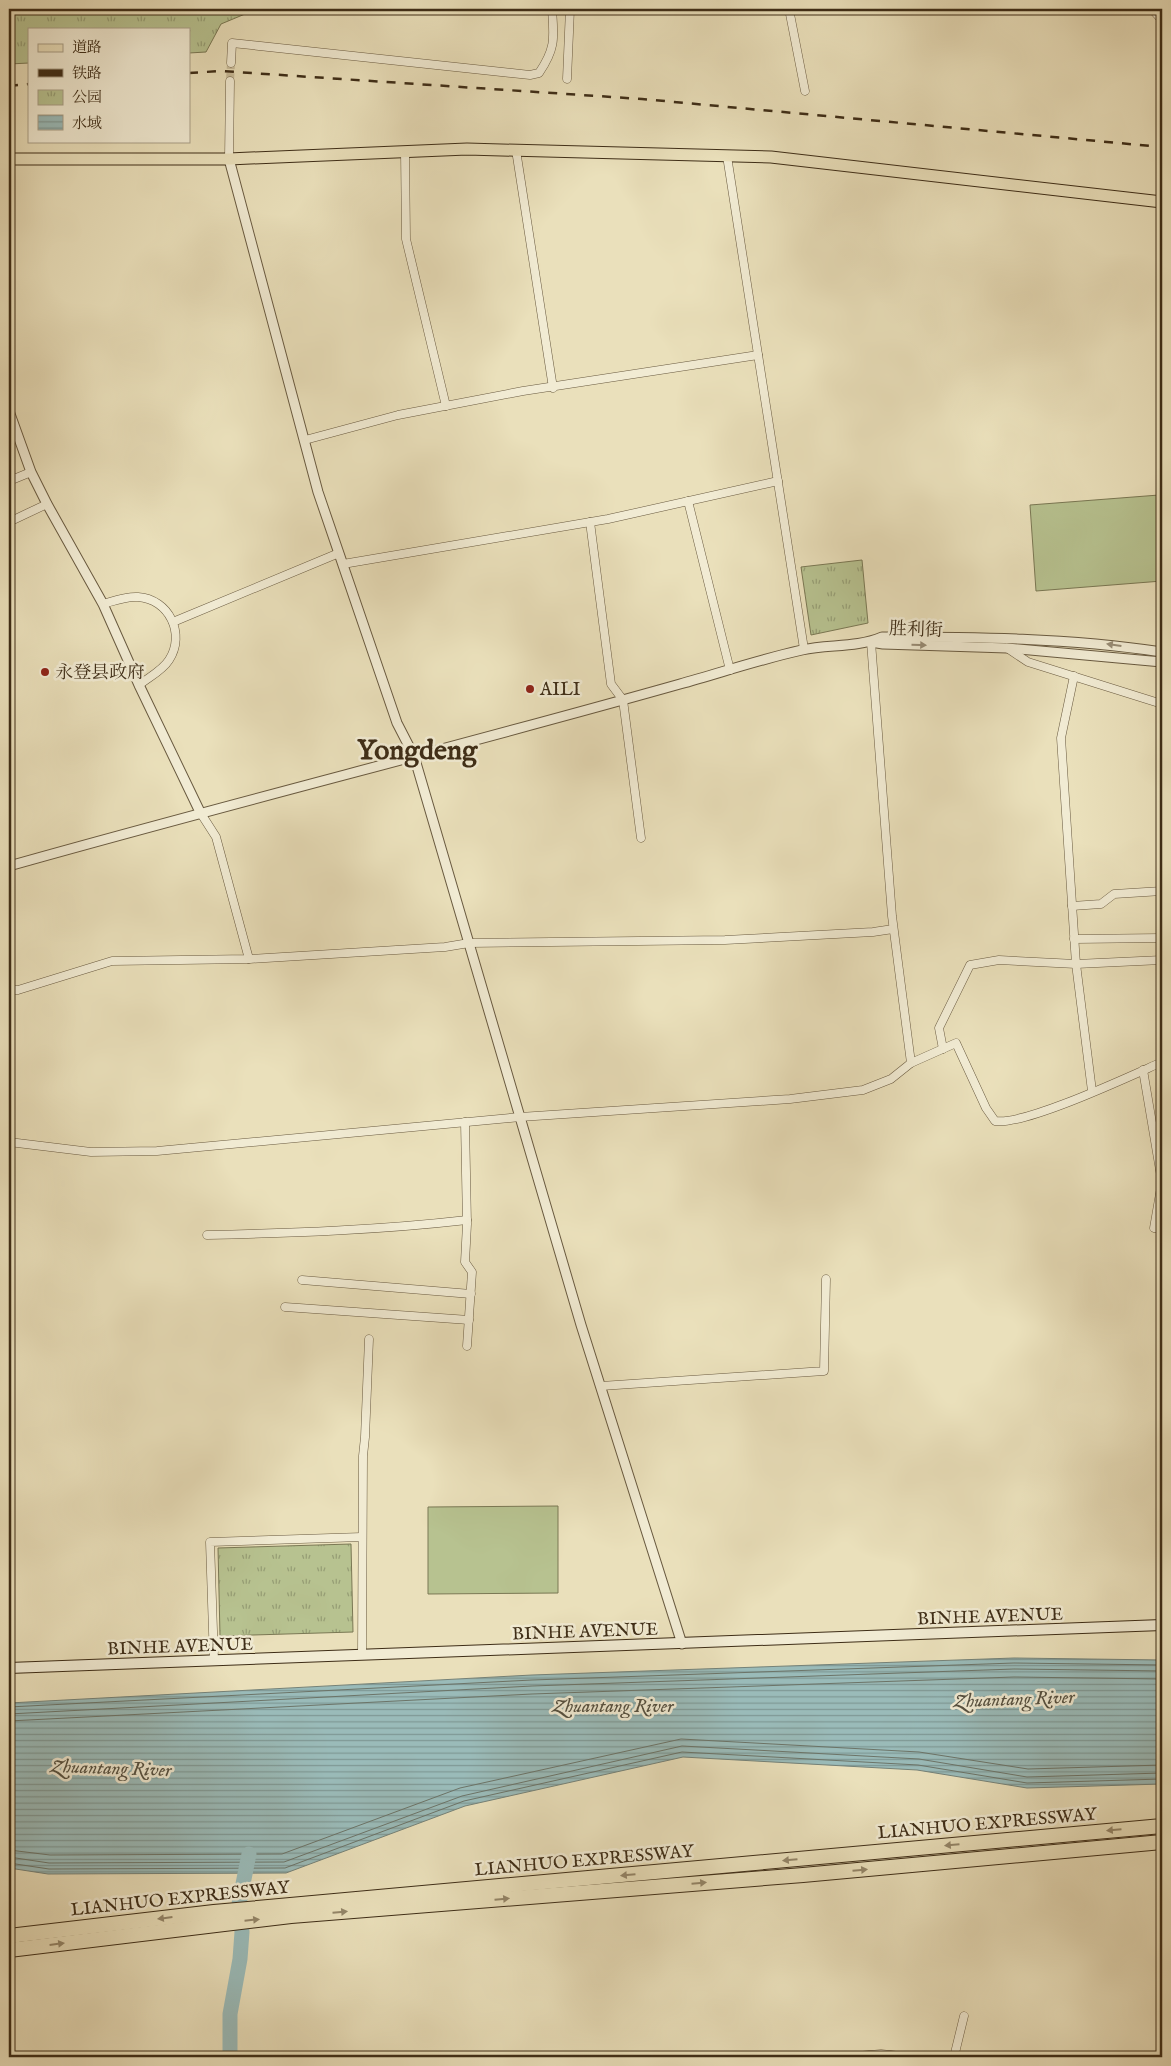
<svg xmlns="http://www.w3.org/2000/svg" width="1171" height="2066" viewBox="0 0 1171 2066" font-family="'IM FELL English','Noto Serif SC',serif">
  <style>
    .grass { fill: #b7c290; stroke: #7a7854 }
    .park { fill: url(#park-tufts); stroke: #7a7854 }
    .water { fill: url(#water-rules); stroke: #758278 }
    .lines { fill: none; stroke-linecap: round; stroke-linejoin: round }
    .shore { stroke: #6c7468; stroke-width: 1 }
    .river { stroke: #9abbb9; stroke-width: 15 }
    .minor-tunnel { stroke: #c8bc9a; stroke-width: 8; stroke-dasharray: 8 4; stroke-linecap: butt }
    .minor-casing { stroke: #695a40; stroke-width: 9 }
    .tertiary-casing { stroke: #695a40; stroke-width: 11 }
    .secondary-casing { stroke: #3e2d17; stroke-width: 12 }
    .primary-casing { stroke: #3e2d17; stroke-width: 13 }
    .motorway-casing { stroke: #3e2d17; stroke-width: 16 }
    .minor { stroke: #f1ebd3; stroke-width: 8 }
    .tertiary { stroke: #f1ebd3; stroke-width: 9 }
    .secondary { stroke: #f1ebd3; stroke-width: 10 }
    .primary { stroke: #eae0bb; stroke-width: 11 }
    .motorway { stroke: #eae0bb; stroke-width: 14 }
    .rail { stroke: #3e2d17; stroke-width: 2.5; stroke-dasharray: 9 9; stroke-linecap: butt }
    .oneway { fill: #988c75 }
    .oneway2 { fill: #948669 }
    .poi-dot { fill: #8f2418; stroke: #f1ebd3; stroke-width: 2 }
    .labels { text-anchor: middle; stroke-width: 5; stroke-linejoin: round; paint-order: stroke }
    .street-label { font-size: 18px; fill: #3e2d17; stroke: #f1ebd3 }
    .poi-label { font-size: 18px; fill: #3e2d17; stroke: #f1ebd3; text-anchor: start }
    .water-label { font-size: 19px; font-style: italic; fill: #555040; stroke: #f1ebd3 }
    .town-label { font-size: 28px; font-weight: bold; fill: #3e2d17; stroke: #f1ebd3 }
  </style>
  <defs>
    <pattern id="park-tufts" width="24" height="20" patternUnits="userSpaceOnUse" patternTransform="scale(1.25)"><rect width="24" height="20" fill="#b7c290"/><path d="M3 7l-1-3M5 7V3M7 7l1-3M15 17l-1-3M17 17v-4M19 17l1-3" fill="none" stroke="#969e75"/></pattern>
    <pattern id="water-rules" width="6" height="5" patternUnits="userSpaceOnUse" patternTransform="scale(1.25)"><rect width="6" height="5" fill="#9abbb9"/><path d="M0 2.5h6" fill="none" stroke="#7f9895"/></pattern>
  </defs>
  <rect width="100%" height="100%" fill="#eae0bb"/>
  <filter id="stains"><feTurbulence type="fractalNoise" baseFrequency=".004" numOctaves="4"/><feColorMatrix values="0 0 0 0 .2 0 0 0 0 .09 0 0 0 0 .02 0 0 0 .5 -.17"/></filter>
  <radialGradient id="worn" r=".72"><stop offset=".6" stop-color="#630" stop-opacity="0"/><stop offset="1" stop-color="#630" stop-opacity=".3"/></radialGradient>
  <g class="grass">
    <path d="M1159,495L1162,537V581L1036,591L1030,505Z"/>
    <path d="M558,1506V1593L428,1594V1507Z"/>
  </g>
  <g class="park">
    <path d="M9,9H257L221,24L206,52L189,53V29H29V63L9,64Z"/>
    <path d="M862,560L868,623L811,635L801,567Z"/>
    <path d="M351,1544L353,1632L220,1636L218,1548Z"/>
  </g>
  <path class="water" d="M1014,1658L1162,1660V1784L1027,1788L917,1770L683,1757L465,1806L286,1873L48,1874L9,1868V1703L532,1675Z"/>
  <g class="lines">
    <g class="shore">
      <path d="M9,1707L532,1680L1014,1663L1162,1665"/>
      <path d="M9,1714L532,1686L1014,1669L1162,1671"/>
      <path d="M9,1721L532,1694L1014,1677L1162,1679"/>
      <path d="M9,1850L50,1855L282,1854L460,1788L681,1739L919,1752L1028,1769L1162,1765"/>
      <path d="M9,1857L49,1863L284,1862L462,1796L682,1746L919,1759L1027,1777L1162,1773"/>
      <path d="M9,1863L49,1869L285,1868L464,1801L682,1752L918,1765L1027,1783L1162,1779"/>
    </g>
    <path class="river" d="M230,2057V2014L240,1959L242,1932L239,1904L249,1854"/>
    <path class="minor-tunnel" d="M230,81L231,63"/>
    <defs>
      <g id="minor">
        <path d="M721,9L724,10L742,9"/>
        <path d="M789,9L805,91"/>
        <path d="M1152,9L1162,20"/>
        <path d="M231,63L232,43L530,75L539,73C556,48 554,38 552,9"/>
        <path d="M567,79L570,9"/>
        <path d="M516,150L553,388"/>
        <path d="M405,151L406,239L446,406"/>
        <path d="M727,156L804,649"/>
        <path d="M229,159L230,81"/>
        <path d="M305,440L398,415L523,391L758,355"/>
        <path d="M9,481L31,472"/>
        <path d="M688,501L730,670"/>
        <path d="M9,522L47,504"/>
        <path d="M590,522L611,684L623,700L641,838"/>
        <path d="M343,564L608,519L778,481"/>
        <path d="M103,604C114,601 126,596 138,597C169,599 186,634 169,660C162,671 149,677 139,685"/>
        <path d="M173,622L339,553"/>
        <path d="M871,642L892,916L911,1063"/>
        <path d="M1007,648L1028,662L1162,704"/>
        <path d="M1074,676L1061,738L1076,964L1092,1091"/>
        <path d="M200,812L216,837L249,959"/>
        <path d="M1072,906L1101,904L1114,894L1162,891"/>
        <path d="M1074,939L1162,938"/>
        <path d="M9,990H18L112,961L249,959L445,947L469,943L725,940L873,932L893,929"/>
        <path d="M943,1049L939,1028L970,965L999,960L1076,964L1162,960"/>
        <path d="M1143,1070L1162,1182L1154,1228L1162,1229"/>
        <path d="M465,1122L467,1224L465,1262L472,1272L467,1346"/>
        <path d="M9,1142L91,1152L157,1151L520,1117L790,1099L863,1090L891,1079L911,1063L956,1043L986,1108L995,1121C1024,1126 1130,1076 1162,1062"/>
        <path d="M207,1235C294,1233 380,1230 467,1220"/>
        <path d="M302,1280L471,1294"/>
        <path d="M285,1307L469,1320"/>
        <path d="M601,1386L824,1371L826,1279"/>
        <path d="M362,1655L363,1456L365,1437L369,1339"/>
        <path d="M214,1661L210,1542L362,1537"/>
        <path d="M845,2057L881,2054L910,2057"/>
        <path d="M954,2057L964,2016"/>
      </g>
      <g id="tertiary">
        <path d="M229,159L318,492L397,723L414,756L581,1325L682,1644"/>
        <path d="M9,411L31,472L47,504L103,604L139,685L200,812"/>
        <path d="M871,642L883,644L1007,648L1162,662"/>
        <path d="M9,866C232,803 457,747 680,684C720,673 761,659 802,650C829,644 856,648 882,637C976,637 1069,638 1162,652"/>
      </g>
      <path id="secondary" d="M9,1668L1162,1625"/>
      <path id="primary" d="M9,159H229L467,149L771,157L1162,202"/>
      <g id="motorway">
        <path d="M9,1936L214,1912L1162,1826"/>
        <path d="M9,1950L291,1916L803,1875L1162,1842"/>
      </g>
    </defs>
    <use href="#minor" class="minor-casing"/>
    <use href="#tertiary" class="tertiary-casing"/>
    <use href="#secondary" class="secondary-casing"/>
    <use href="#primary" class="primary-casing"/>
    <use href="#motorway" class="motorway-casing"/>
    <use href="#minor" class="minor"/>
    <use href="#tertiary" class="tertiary"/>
    <use href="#secondary" class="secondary"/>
    <use href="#primary" class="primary"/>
    <use href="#motorway" class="motorway"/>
    <g class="rail">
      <path d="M189,73L221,71L642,99L1162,147"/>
      <path d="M9,86L29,84"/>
    </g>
  </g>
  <defs><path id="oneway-solid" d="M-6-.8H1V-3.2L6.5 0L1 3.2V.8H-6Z" transform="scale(1.25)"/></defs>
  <g class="oneway">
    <use href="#oneway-solid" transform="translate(919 645) rotate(2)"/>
    <use href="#oneway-solid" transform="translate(1114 645) rotate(-172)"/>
  </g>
  <g class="oneway2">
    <use href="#oneway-solid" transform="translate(1114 1830) rotate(175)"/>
    <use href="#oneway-solid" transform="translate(952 1845) rotate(175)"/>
    <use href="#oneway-solid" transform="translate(790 1860) rotate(175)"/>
    <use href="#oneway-solid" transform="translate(860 1870) rotate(-5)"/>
    <use href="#oneway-solid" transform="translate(628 1875) rotate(175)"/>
    <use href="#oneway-solid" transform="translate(699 1883) rotate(-5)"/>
    <use href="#oneway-solid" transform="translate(502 1899) rotate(-5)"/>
    <use href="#oneway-solid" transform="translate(340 1912) rotate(-5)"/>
    <use href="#oneway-solid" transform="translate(165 1918) rotate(173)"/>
    <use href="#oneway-solid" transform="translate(252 1920) rotate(-6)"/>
    <use href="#oneway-solid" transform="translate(57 1944) rotate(-7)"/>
  </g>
  <g class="poi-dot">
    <circle cx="45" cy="672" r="5"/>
    <circle cx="530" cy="689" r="5"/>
  </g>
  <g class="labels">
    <g class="street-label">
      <text transform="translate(916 629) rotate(2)" y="6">胜利街</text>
      <text transform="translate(990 1616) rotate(-2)" y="6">BINHE AVENUE</text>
      <text transform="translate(585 1631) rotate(-2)" y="6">BINHE AVENUE</text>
      <text transform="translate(180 1646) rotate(-2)" y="6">BINHE AVENUE</text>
      <text transform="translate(987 1823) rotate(-5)" y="6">LIANHUO EXPRESSWAY</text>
      <text transform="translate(584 1860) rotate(-5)" y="6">LIANHUO EXPRESSWAY</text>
      <text transform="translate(180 1898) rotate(-6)" y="6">LIANHUO EXPRESSWAY</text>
    </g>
    <g class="poi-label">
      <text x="55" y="678">永登县政府</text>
      <text x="540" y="695">AILI</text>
    </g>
    <g class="water-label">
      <text transform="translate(1014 1698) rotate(-2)" y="7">Zhuantang River</text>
      <text x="613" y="1712">Zhuantang River</text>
      <text transform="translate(111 1767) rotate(2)" y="7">Zhuantang River</text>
    </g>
    <g class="town-label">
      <text x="417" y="759">Yongdeng</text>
    </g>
  </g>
  <rect width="1171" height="2066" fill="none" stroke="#eae0bb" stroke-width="30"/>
  <rect x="10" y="10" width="1151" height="2046" fill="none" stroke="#3e2d17" stroke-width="2.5"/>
  <rect x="15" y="15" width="1141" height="2036" fill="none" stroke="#3e2d17"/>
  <rect x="28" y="28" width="162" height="115" fill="#f1ebd3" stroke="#a99f88"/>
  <rect x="38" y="44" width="25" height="8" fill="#eae0bb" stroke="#a99f88"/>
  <text x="72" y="52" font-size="15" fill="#3e2d17">道路</text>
  <rect x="38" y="69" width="25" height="8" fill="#3e2d17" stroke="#a99f88"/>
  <text x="72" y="78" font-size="15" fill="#3e2d17">铁路</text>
  <rect x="38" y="90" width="25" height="15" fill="url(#park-tufts)" stroke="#a99f88"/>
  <text x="72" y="102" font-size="15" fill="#3e2d17">公园</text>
  <rect x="38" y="115" width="25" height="15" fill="url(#water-rules)" stroke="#a99f88"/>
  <text x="72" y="128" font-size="15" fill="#3e2d17">水域</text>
  <rect width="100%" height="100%" filter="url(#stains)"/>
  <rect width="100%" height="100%" fill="url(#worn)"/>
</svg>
